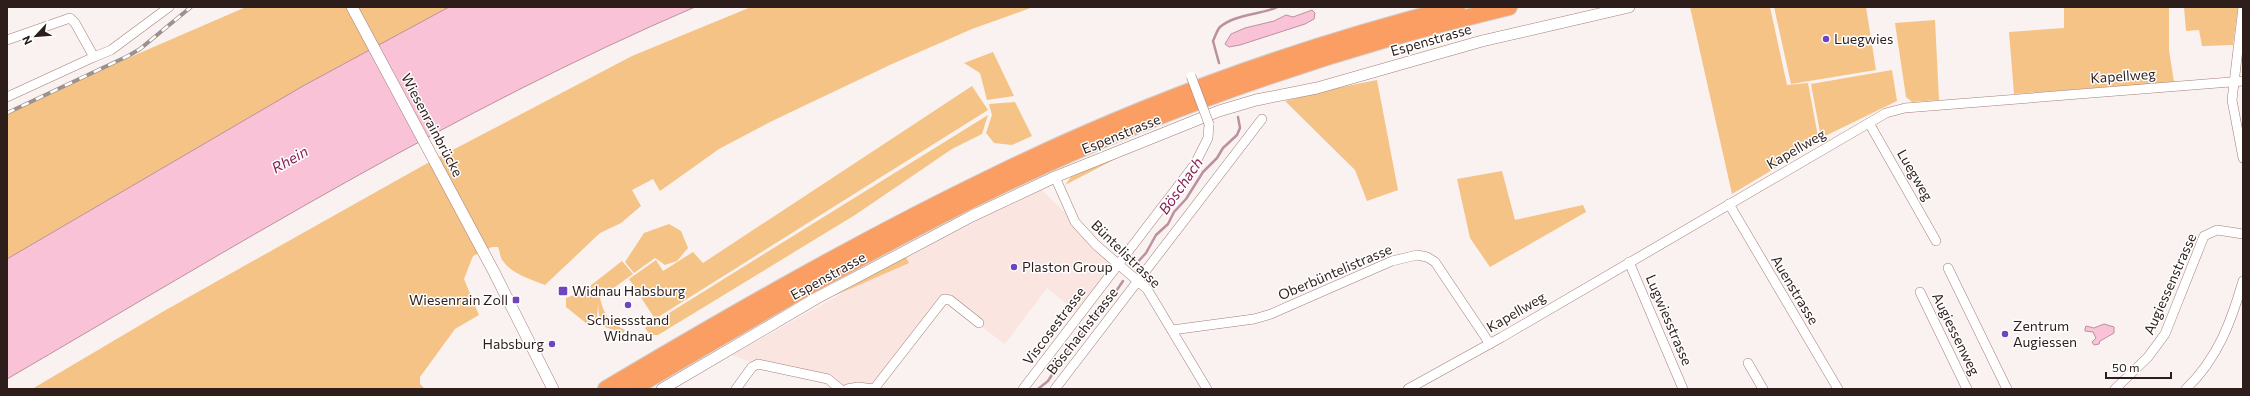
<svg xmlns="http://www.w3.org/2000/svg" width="2250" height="396" viewBox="0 0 2250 396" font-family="Commissioner,sans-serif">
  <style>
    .built { fill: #fae5e0 }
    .green { fill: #f5c385 }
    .water { fill: #f9c2d7; stroke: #bc919f }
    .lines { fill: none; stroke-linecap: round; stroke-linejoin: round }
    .stream { stroke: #bc919f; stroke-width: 2.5 }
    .minor-casing { stroke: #a47e76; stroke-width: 10 }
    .tertiary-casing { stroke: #a47e76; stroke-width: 12 }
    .motorway-casing { stroke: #d1cecd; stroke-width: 18 }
    .minor { stroke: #fff; stroke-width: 9 }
    .tertiary { stroke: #fff; stroke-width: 11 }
    .motorway { stroke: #fa9e63; stroke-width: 16 }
    .rail-casing { stroke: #9c918e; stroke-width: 4 }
    .rail { stroke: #fff; stroke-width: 2.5; stroke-dasharray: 8; stroke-linecap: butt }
    .minor-bridge-casing { stroke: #a47e76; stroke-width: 10; stroke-linecap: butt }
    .minor-bridge { stroke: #fff; stroke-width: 9 }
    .poi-dot { fill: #6e45bd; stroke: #fff; stroke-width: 1.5 }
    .labels { text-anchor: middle; stroke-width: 3; stroke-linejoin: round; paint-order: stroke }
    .poi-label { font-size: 14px; fill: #2d1e1b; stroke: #fff; text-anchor: start }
    .street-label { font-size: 14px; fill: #2d1e1b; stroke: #fff }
    .water-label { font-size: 15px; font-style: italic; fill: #852154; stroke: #fff }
  </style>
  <rect width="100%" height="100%" fill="#faf2f0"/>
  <path class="built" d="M1041,189L1119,266L1079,314L1047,288L1005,344L944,299L874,389L837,385L758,364L732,355L921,249Z"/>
  <g class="green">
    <path d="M246,7H450L148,177L7,259V114L105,68Z"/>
    <path d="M751,7H1033L972,29L892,64L772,121L719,149L660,191L653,179L632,190L641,206L621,223L600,233L545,285C531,279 512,274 503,261C500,258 500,251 498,247H492L473,256L464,279L479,315L455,329L420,377V384L425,389H32L164,311L424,165L632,56Z"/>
    <path d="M1690,7H1770L1787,85L1808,83L1819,142L1732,194Z"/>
    <path d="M1774,7H1866L1876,70L1791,84Z"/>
    <path d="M2064,7H2169V50L2174,82L2014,94L2009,32L2064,28Z"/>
    <path d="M2184,7H2238L2233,45L2202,46L2199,30L2186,31Z"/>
    <path d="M1935,20L1939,100L1912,102L1906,97L1895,23Z"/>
    <path d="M993,52L1014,96L987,100L980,73L964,63Z"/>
    <path d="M1892,70L1897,101L1821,138L1811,84Z"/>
    <path d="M1377,80L1398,190L1367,201L1355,170L1285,101L1337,88Z"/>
    <path d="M972,86L988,110L655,319L629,279L656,260L663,271L693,252L703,263Z"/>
    <path d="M1015,102L1032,136L1012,145L994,143L986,133L992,115L989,104Z"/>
    <path d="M988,115L982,134L952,149L855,215L658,335H650L645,328Z"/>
    <path d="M1123,155L1065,185L1071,177Z"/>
    <path d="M1502,171L1515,220L1583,205L1586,212L1490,267L1470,238L1457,179Z"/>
    <path d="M669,224L681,231L688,248L677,261L665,265L655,258L634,273L625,262L644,233Z"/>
    <path d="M906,257L909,263L834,296Z"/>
    <path d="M622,261L633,274L600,298C604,315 609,322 625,330L623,333L605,327L599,315L598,304L597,320L586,323L566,307V298L590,289L598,299L590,286Z"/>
  </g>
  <g class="water">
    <path d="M449,7H695C455,110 232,248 7,379V259L303,86Z"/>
    <path d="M1312,10L1315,13L1314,19L1305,24L1240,45L1229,47L1225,44L1231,34L1245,28L1274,21L1286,15L1293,17Z"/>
    <path d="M2104,324L2114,327V333L2100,341L2099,344L2094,345L2092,342L2096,338L2093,332L2085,331V329L2086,326L2094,328Z"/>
  </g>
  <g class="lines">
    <g class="stream">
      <path d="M1219,63L1213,41C1215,37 1217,30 1220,27C1235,14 1260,15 1277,7"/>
      <path d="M1134,266L1146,253L1156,235L1168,224L1174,212L1186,199L1203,172L1217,158L1223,148L1237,135L1240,128L1238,117"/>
      <path d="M1038,389L1048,381L1068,350L1087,328L1091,319L1106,306L1123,281"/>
    </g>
    <defs>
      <g id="minor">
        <path d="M2243,7L2232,100L2243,158"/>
        <path d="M7,40L70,18L75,23L94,57L111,50L169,7"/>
        <path d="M7,97L94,57"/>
        <path d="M1869,123L1936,241"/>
        <path d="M1055,177L1075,222L1096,245L1147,289L1207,389"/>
        <path d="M1729,204L1838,389"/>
        <path d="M1629,262L1683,389"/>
        <path d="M1948,268L2007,389"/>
        <path d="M1920,292L1967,389"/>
        <path d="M1172,330L1254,319L1271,314L1392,261L1417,255L1427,257L1435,262L1490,344"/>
        <path d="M1748,363L1763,389"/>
        <path d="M736,389L752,367L758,364L828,379L840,389"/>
        <path d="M847,389L858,387L874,389L944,299L950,300L979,323"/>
        <path d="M1023,389L1195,164L1208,138L1209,124"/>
        <path d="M1055,389L1262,119"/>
        <path d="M1408,389L1502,337L1886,113L1905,108L2243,81"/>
        <path d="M2115,389L2148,357L2165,334L2204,236L2217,230L2243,234"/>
        <path d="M2186,389C2218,358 2231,322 2243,281"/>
      </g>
      <g id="tertiary">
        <path d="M352,7L494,272L553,389"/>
        <path d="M662,389L817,298L972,216L1055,177L1219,111L1256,100L1317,88L1482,41L1629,7"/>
      </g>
      <g id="motorway">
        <path d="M606,389C734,313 863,239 998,174C1144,103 1299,47 1457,7"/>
        <path d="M632,389C754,317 877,245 1004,184C1165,107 1336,48 1509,7"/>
      </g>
    </defs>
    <use href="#minor" class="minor-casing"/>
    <use href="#tertiary" class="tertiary-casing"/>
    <use href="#motorway" class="motorway-casing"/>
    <use href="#minor" class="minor"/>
    <use href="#tertiary" class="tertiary"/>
    <use href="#motorway" class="motorway"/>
    <defs>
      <path id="rail" d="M7,113L128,56L140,49L191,7"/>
    </defs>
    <use href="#rail" class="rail-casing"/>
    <use href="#rail" class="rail"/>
    <defs>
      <path id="minor-bridge" d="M1191,76L1209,124"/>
    </defs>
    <use href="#minor-bridge" class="minor-bridge-casing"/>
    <use href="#minor-bridge" class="minor-bridge"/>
  </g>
  <g class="poi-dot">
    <circle cx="1826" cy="39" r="4"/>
    <circle cx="1014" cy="267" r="4"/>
    <rect x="558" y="286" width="10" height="10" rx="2"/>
    <rect x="512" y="296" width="8" height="8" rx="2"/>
    <circle cx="628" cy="305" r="4"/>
    <circle cx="2005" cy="334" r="4"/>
    <circle cx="552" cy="344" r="4"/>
  </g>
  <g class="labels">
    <g class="poi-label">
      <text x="1834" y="44">Luegwies</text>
      <text x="1022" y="272">Plaston Group</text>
      <text x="572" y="296">Widnau Habsburg</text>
      <text x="508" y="305" text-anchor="end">Wiesenrain Zoll</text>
      <text x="628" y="325" text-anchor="middle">Schiessstand<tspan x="628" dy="16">Widnau</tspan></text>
      <text x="2013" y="331">Zentrum<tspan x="2013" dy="16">Augiessen</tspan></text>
      <text x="544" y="349" text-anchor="end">Habsburg</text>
    </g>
    <g class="street-label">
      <text transform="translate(1431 40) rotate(-16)" y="5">Espenstrasse</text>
      <text transform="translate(2123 76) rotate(-4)" y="5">Kapellweg</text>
      <text transform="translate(432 125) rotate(62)" y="5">Wiesenrainbrücke</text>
      <text transform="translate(1121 134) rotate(-22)" y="5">Espenstrasse</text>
      <text transform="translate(1796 149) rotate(-30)" y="5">Kapellweg</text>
      <text transform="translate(1915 175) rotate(60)" y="5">Luegweg</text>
      <text transform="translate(1126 254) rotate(44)" y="5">Büntelistrasse</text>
      <text transform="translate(1335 272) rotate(-23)" y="5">Oberbüntelistrasse</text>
      <text transform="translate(828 276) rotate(-29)" y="5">Espenstrasse</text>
      <text transform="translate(2170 284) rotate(-66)" y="5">Augiessenstrasse</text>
      <text transform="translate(1795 290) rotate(59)" y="5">Auenstrasse</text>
      <text transform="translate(1516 312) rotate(-30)" y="5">Kapellweg</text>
      <text transform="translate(1669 320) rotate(67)" y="5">Lugwiesstrasse</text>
      <text transform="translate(1054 326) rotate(-53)" y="5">Viscosestrasse</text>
      <text transform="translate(1082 331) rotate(-52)" y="5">Böschachstrasse</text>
      <text transform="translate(1956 334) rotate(64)" y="5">Augiessenweg</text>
    </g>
    <g class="water-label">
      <text transform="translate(290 160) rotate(-30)" y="5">Rhein</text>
      <text transform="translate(1181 186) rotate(-55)" y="5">Böschach</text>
    </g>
  </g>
  <rect width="2250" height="396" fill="none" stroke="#2d1e1b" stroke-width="16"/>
  <g transform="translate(36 36) rotate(244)" stroke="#ffffff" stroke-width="3" paint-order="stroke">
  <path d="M0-3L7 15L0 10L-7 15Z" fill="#2d1e1b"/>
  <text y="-6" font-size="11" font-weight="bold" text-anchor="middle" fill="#2d1e1b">N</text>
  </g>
  <path d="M2106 372v6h65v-6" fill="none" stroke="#2d1e1b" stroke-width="2"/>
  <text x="2112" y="372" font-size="12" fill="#2d1e1b" stroke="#ffffff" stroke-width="3" paint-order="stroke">50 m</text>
</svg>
